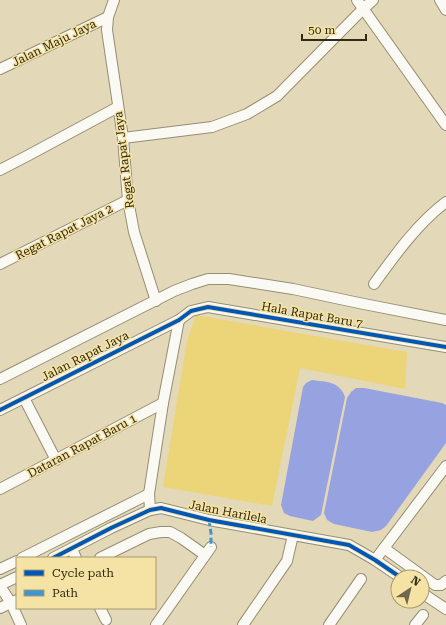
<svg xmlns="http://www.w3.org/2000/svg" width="446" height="625" viewBox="0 0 446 625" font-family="'Roboto Serif',serif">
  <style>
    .green { fill: #ecd479 }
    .water { fill: #97a2e0 }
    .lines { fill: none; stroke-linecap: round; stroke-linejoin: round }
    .minor-casing { stroke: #958e74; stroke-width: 12 }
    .minor { stroke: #fbf9f4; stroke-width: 10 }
    .quiet { stroke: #3d96d3; stroke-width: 3; stroke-dasharray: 6 3; stroke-linecap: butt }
    .cycleway-casing { stroke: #f5e3a6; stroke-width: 6 }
    .cycleway { stroke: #0057b8; stroke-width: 4 }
    .labels { text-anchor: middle; stroke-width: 3; stroke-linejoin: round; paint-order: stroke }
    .street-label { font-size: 12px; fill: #322b12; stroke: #f5e3a6 }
  </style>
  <rect width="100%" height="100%" fill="#e3d9b8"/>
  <path class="green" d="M196,315L407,352L405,389L300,368L272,506L163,487L187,340Z"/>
  <g class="water">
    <path d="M312,380C325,382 340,381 345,397L321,515L313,521L290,516L284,513L281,505L303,387L306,383Z"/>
    <path d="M356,388H364L442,403L446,405V443L386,526L381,530L372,532L334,524L327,520L324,513L347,398L351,392Z"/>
  </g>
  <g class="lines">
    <defs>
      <g id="minor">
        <path d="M114,0L108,17L107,30L123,138L128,200L134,232L156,301"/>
        <path d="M357,0L446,125"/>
        <path d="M440,0L446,10"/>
        <path d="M0,69L108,17"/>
        <path d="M123,138L212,127L247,114L277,96L363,9L373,0"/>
        <path d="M0,170L27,156L118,107"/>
        <path d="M0,264L128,200"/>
        <path d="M374,284C395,255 417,224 446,202"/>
        <path d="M0,379L174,291L192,284L208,279H229L293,289L359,303L446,320"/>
        <path d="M24,398L56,460"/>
        <path d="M0,410L179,320L191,311L208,307L446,347"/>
        <path d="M0,489L163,403"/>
        <path d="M150,510L149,494L163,403L179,320"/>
        <path d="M384,548L435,585H441L446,581"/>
        <path d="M72,549L76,558"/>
        <path d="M22,558L149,494"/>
        <path d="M53,558L111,528L150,510L161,508L209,520L349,545L375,560L400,577"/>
        <path d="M100,558L149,534L161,532H170L181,538L205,555"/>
        <path d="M375,560L446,466"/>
        <path d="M0,569L17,561"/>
        <path d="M0,585L17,577"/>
        <path d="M0,586L11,603L21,625"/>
        <path d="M422,593L446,609"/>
        <path d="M0,608L17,600"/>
        <path d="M100,608L106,620"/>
        <path d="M156,625L211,547"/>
        <path d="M243,625L287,561L293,535"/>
        <path d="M329,625L361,579"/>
        <path d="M415,625L423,615"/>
      </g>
    </defs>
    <use href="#minor" class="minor-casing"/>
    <use href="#minor" class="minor"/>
    <path class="quiet" d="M209,520L211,533V547"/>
    <defs>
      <g id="cycleway">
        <path d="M0,410L179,320L191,311L208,307L446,347"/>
        <path d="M53,558L111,528L150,510L161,508L209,520L349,545L375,560L400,577"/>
      </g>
    </defs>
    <use href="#cycleway" class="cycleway-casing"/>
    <use href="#cycleway" class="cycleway"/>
  </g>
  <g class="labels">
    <g class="street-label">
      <text transform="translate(54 43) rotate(-26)" y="4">Jalan Maju Jaya</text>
      <text transform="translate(124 160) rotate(-97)" y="4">Regat Rapat Jaya</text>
      <text transform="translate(64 232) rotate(-27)" y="4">Regat Rapat Jaya 2</text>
      <text transform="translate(312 315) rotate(10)" y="4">Hala Rapat Baru 7</text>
      <text transform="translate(85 356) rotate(-27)" y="4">Jalan Rapat Jaya</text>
      <text transform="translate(82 446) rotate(-28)" y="4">Dataran Rapat Baru 1</text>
      <text transform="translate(228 512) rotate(11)" y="4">Jalan Harilela</text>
    </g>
  </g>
  <rect x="16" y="557" width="140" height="52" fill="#f5e3a6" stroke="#a7996b"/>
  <rect x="24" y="570" width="20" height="6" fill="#0057b8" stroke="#a7996b"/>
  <text x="52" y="577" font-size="12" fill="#322b12">Cycle path</text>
  <rect x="24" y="590" width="20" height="6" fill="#3d96d3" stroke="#a7996b"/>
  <text x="52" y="597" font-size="12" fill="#322b12">Path</text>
  <g transform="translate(410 589) rotate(35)"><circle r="19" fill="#f5e3a6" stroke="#a7996b"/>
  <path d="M0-3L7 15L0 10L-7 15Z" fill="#70684c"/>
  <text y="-6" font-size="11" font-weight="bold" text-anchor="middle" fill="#322b12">N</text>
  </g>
  <path d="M302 34v6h64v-6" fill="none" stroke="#322b12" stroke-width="2"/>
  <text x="308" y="34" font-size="12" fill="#322b12" stroke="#f5e3a6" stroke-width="3" paint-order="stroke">50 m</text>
</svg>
